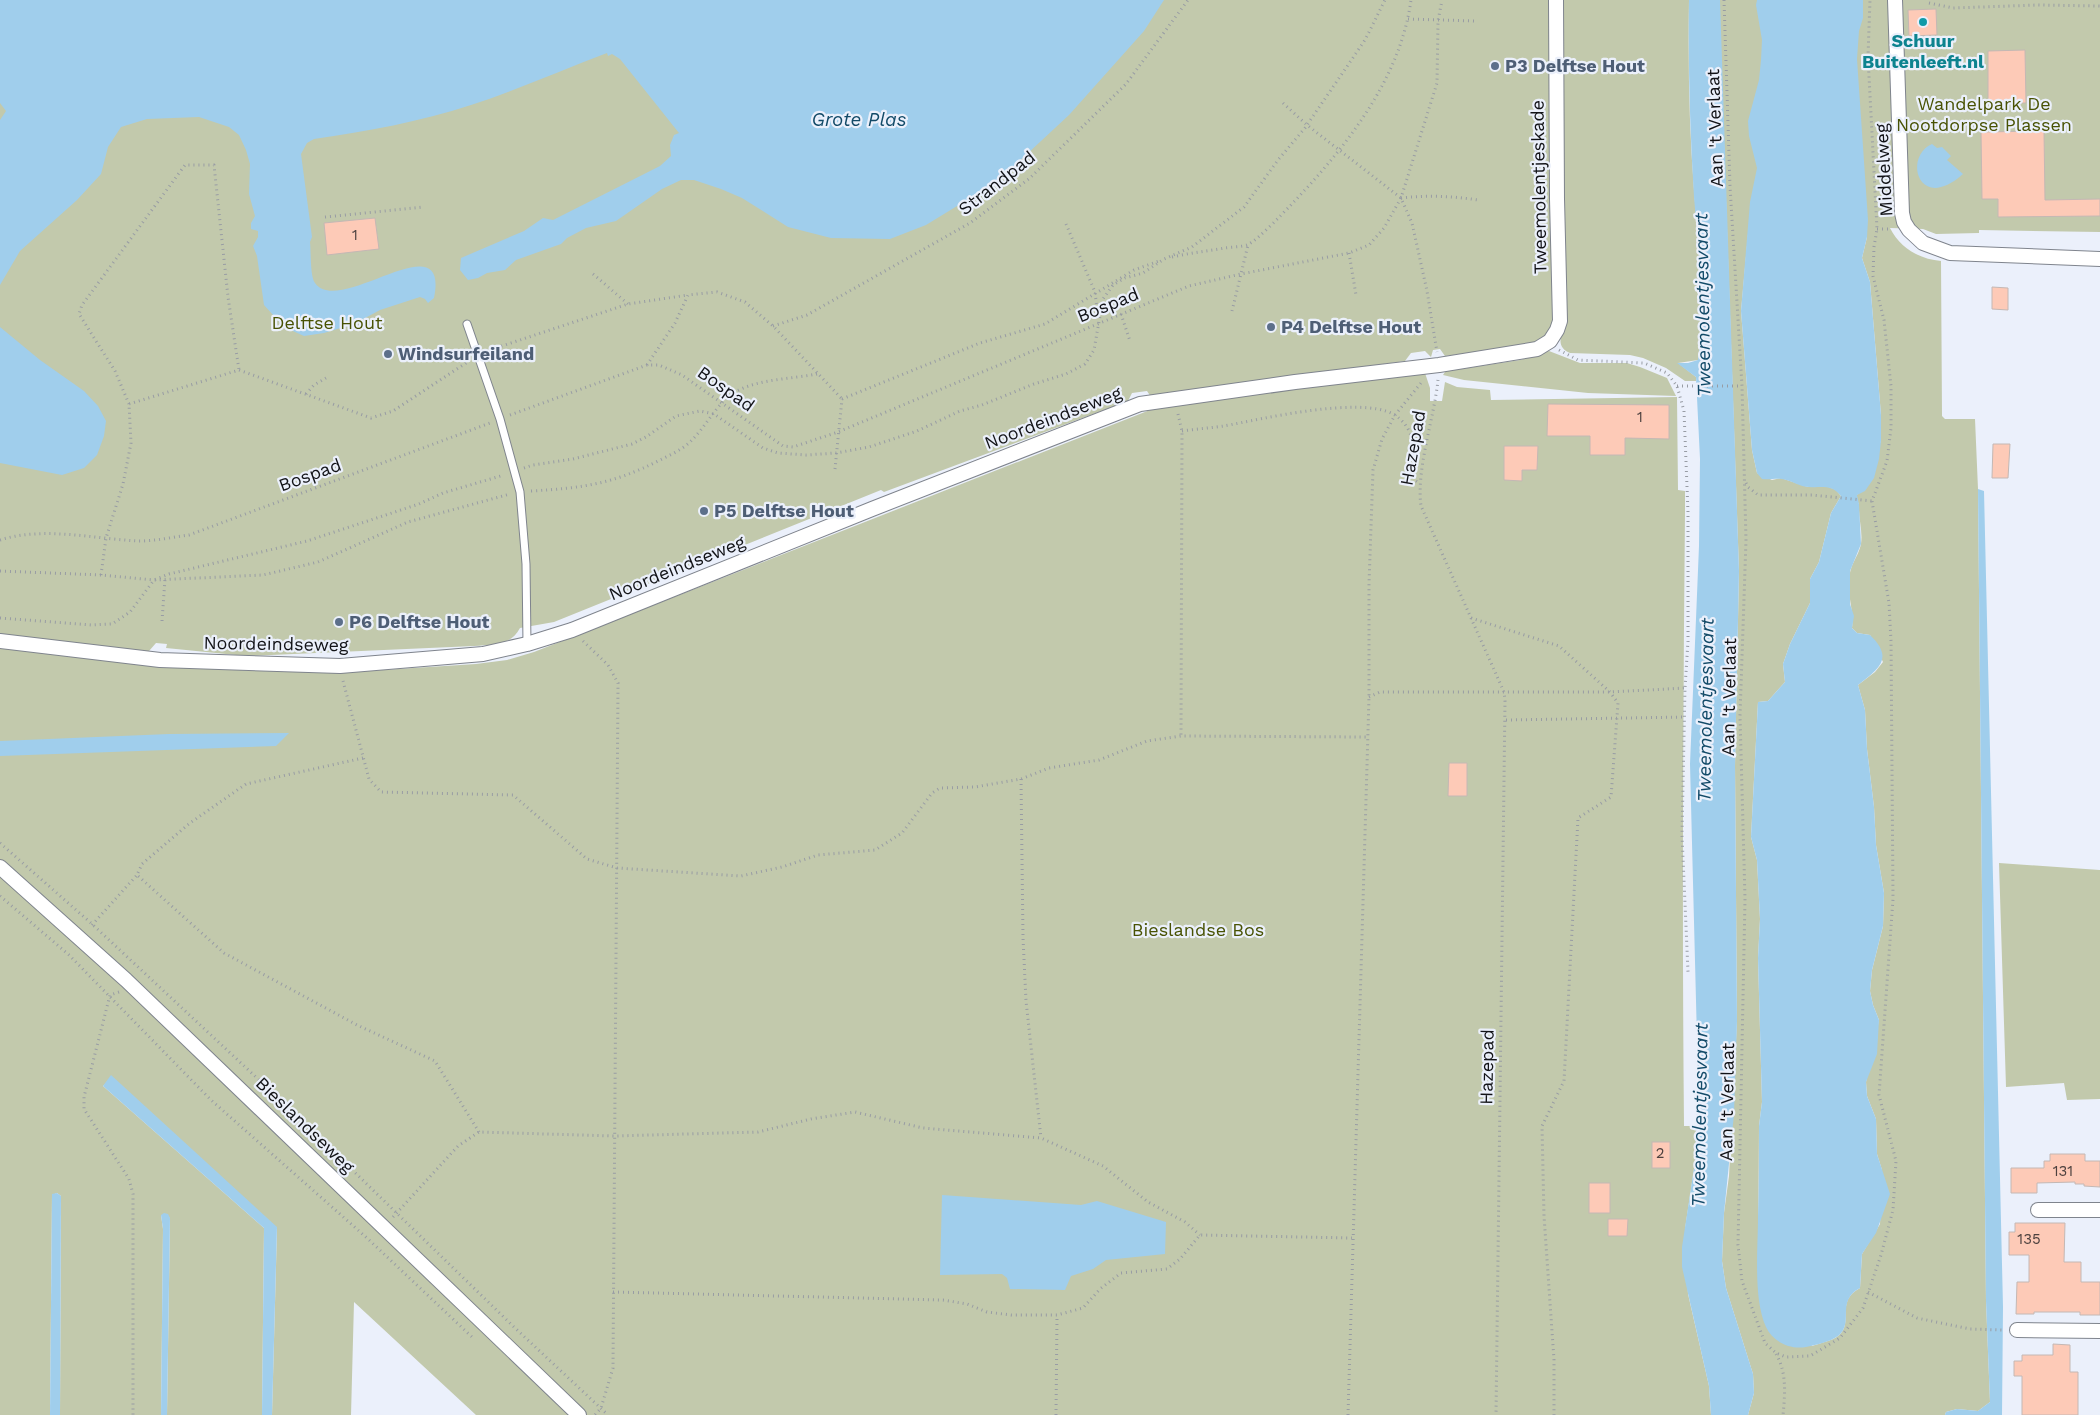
<svg xmlns="http://www.w3.org/2000/svg" width="2100" height="1415" viewBox="0 0 2100 1415" font-family="'Work Sans',sans-serif">
  <style>
    .green { fill: #c2c9ac; fill-rule: evenodd }
    .water { fill: #a0ceec }
    .building { fill: #fdcab7; stroke: #c4b8b4 }
    .lines { fill: none; stroke-linecap: round; stroke-linejoin: round }
    .service-casing { stroke: #7f848d; stroke-width: 9 }
    .minor-casing { stroke: #7f848d; stroke-width: 16 }
    .path { stroke: #989ca4; stroke-width: 3; stroke-dasharray: 1 4; stroke-linecap: butt }
    .service { stroke: #fff; stroke-width: 7 }
    .minor { stroke: #fff; stroke-width: 14 }
    .culture-dot { fill: #0f9aa8; stroke: #ebf0fb; stroke-width: 2 }
    .service-dot { fill: #5c6f8a; stroke: #ebf0fb; stroke-width: 2 }
    .labels { text-anchor: middle; stroke-width: 4.5; stroke-linejoin: round; paint-order: stroke }
    .number-label { font-size: 15px; fill: #4d413f }
    .culture-label { font-size: 18px; font-weight: bold; fill: #0d838f; stroke: #ebf0fb }
    .service-label { font-size: 18px; font-weight: bold; fill: #4e5e75; stroke: #ebf0fb; text-anchor: start }
    .park-label { font-size: 18px; fill: #485203; stroke: #ebf0fb }
    .street-label { font-size: 18px; fill: #121317; stroke: #ebf0fb }
    .water-label { font-size: 19px; font-style: italic; fill: #124a68; stroke: #ebf0fb }
  </style>
  <rect width="100%" height="100%" fill="#ebf0fb"/>
  <g class="green">
    <path d="M0,0H1689C1688,63 1689,126 1694,190C1698,243 1706,307 1698,360L1678,363L1696,377V381H1685L1666,368L1643,358L1630,355L1570,353C1563,350 1559,345 1561,337H1542L1533,343L1509,348L1445,356L1440,349L1433,350L1431,357L1425,351L1411,353L1405,361L1151,397L1147,391L1132,393L1128,401L884,492L881,490L554,622L520,628C511,646 492,644 474,646L246,656L166,648L167,644L156,643L149,651L143,653L0,636Z"/>
    <path d="M1719,0H2100V232L1979,230V233L1936,234L1923,229L1890,228C1900,248 1919,259 1941,261L1942,416L1945,419H1975L1978,489L1986,1301L1990,1402L1978,1411L1957,1409L1946,1412L1945,1415H1748L1754,1393L1753,1374L1726,1288L1722,1261L1724,1213L1729,1176L1737,1021L1735,766L1739,571ZM1748,234L1867,237L1862,258L1870,282L1881,415V441L1857,495L1856,499L1859,504C1858,517 1863,531 1861,544C1858,558 1850,563 1849,581C1848,598 1854,612 1852,628L1857,633L1870,635L1883,662L1875,672L1858,685L1865,710L1867,749L1874,807L1876,845L1884,893L1883,926L1872,970L1870,991L1873,1005L1879,1020L1866,1082L1867,1096L1876,1119L1877,1154L1882,1170L1880,1224L1862,1254L1860,1288C1834,1302 1855,1323 1838,1336C1832,1341 1820,1343 1812,1346L1758,1280L1759,1126L1762,1102L1758,958L1760,919L1757,860L1751,837L1758,702L1768,701L1785,682L1783,664L1790,644L1810,603V579L1819,562L1831,513L1841,496L1836,490L1824,485L1808,487L1781,478L1772,480L1757,473L1752,450L1741,311Z"/>
    <path d="M1549,351L1580,363H1627L1640,367L1667,378L1676,396L1588,393L1464,380L1443,375L1445,372L1448,371L1520,360Z"/>
    <path d="M1425,373L1430,388V401H1442L1445,382L1457,387L1490,390L1491,400L1677,397L1678,490L1685,491V511C1683,716 1682,921 1684,1126H1697L1695,1162L1685,1229L1688,1294L1709,1386L1711,1415H476L354,1302L351,1415H272L277,1229L106,1083L103,1086L264,1228L262,1415H167L170,1218L161,1215L163,1229L161,1415H60L61,1196L57,1193L52,1195L50,1415H0V646L178,666L257,671L351,672L476,664L507,660L534,652L1150,410L1230,396Z"/>
    <path d="M1999,863L2100,870V1099L2067,1100L2064,1083L2006,1087Z"/>
  </g>
  <g class="water">
    <path d="M0,0H1164L1144,31L1069,115L998,181L926,225L890,239L831,238L788,227L742,198L721,189L694,180H681L662,189L616,221L586,228L567,238L561,244L516,260L505,270L487,273L478,278L468,280L460,270L461,258L524,231L543,218L553,220L660,166L671,156L670,145L674,135L679,133L620,59L612,54L608,56L607,53C562,70 517,90 471,105C420,122 367,131 314,139L307,143L301,154L312,237L310,242C311,251 310,277 315,283C339,318 450,219 434,298L428,303L425,299L420,297L380,310L354,324L324,333L304,336L284,327L264,305L257,256L253,246L258,237V231L251,229V223L255,216L249,194L250,164L246,150L239,135L229,127L199,117L147,119L121,127L108,147L101,174L77,200L20,251L0,285V120L6,111L0,103Z"/>
    <path d="M1689,0H1720L1739,571L1735,766L1737,1021L1734,1114L1724,1213L1722,1261L1726,1288L1753,1374L1754,1393L1748,1415H1711L1709,1386L1682,1267V1247L1695,1162L1698,1079L1690,764L1699,546L1700,459L1696,377L1677,363H1688L1698,360C1706,312 1698,247 1694,197C1690,131 1688,66 1689,0Z"/>
    <path d="M1757,0H1863V18L1859,31L1857,59L1868,220L1867,237L1862,258L1870,282L1881,415V441L1879,459L1874,478L1865,491L1857,495L1859,504L1861,544L1850,571V604L1854,616L1852,628L1857,633L1870,635C1895,659 1878,669 1858,685L1865,710L1867,749L1874,807L1876,845L1884,893L1883,926L1872,970L1870,991L1873,1005L1879,1020L1877,1054L1866,1082L1867,1096L1876,1119L1877,1154L1890,1194L1876,1233L1862,1254L1860,1288C1835,1301 1855,1323 1838,1336C1830,1342 1815,1345 1806,1347C1790,1350 1773,1342 1766,1327C1753,1299 1758,1248 1758,1217C1759,1187 1759,1157 1759,1126L1762,1102L1758,958L1760,919L1757,860L1751,837L1758,702L1768,701L1785,682L1783,664L1790,644L1810,603V579L1819,562L1831,513L1841,496C1831,484 1823,488 1809,487C1800,487 1791,480 1782,479C1776,478 1769,480 1762,479L1757,473L1752,450L1741,311L1750,202L1757,168L1749,136L1748,121L1759,80L1761,60L1762,40L1756,5Z"/>
    <path d="M1932,144L1937,148L1942,147L1951,156L1947,160L1963,174C1918,214 1903,156 1932,144Z"/>
    <path d="M0,327L40,360L84,391L98,406L106,421L104,436L97,455L84,468L62,475L0,463Z"/>
    <path d="M1978,489L1984,491L2003,1307L2002,1415H1945L1946,1412L1957,1409L1978,1411L1990,1402L1986,1301Z"/>
    <path d="M289,733L276,746L0,756V741L169,734Z"/>
    <path d="M111,1075L277,1227L272,1415H262L264,1228L103,1086Z"/>
    <path d="M57,1193L61,1196L60,1415H50L52,1194Z"/>
    <path d="M942,1195L1081,1205L1097,1201L1166,1222L1165,1254L1106,1260L1093,1269L1071,1276L1065,1290L1010,1289L1007,1278L1002,1274L940,1275Z"/>
    <path d="M164,1213L168,1214L170,1218L167,1415H161L163,1229L161,1215Z"/>
  </g>
  <g class="building">
    <path d="M1936,9L1937,35L1909,36L1908,10Z"/>
    <path d="M2025,50L2026,103H1988V51Z"/>
    <path d="M2044,131L2045,200L2100,199V216L1998,217V199H1982L1981,132Z"/>
    <path d="M375,218L379,249L327,255L324,223Z"/>
    <path d="M1992,287L2008,288V310L1992,309Z"/>
    <path d="M1548,404L1669,405V439L1625,438V455H1590V436H1547Z"/>
    <path d="M1993,444H2010L2008,478H1992Z"/>
    <path d="M1504,446H1538L1537,470H1522V481L1504,480Z"/>
    <path d="M1449,763H1467V796H1448Z"/>
    <rect x="1652" y="1142" width="18" height="26"/>
    <path d="M2050,1154H2085V1161H2100V1187L2084,1186V1184H2075V1182L2037,1183V1193H2011V1168H2044V1161H2050Z"/>
    <rect x="1589" y="1183" width="21" height="30"/>
    <path d="M1608,1219H1628L1627,1236H1608Z"/>
    <path d="M2015,1223H2065L2064,1262H2081V1282H2100V1315H2080V1312H2034V1314H2016L2017,1282H2029V1255H2009V1232H2015Z"/>
    <path d="M2053,1344L2070,1345V1372H2078V1415H2022V1376H2014V1361H2022V1355H2053Z"/>
  </g>
  <g class="lines">
    <defs>
      <path id="service" d="M467,324L500,419L520,492L526,564L527,644"/>
      <g id="minor">
        <path d="M1895,0L1902,213L1904,222L1909,230L1923,243L1950,253L2100,259"/>
        <path d="M0,641L160,660L340,666L483,654L527,644L572,630L872,509L1140,404L1295,382L1439,365L1537,349L1550,341L1557,330L1560,321L1557,199L1556,0"/>
        <path d="M0,867L126,980L579,1415"/>
        <path d="M2038,1210H2100"/>
        <path d="M2017,1330L2100,1331"/>
      </g>
    </defs>
    <use href="#service" class="service-casing"/>
    <use href="#minor" class="minor-casing"/>
    <g class="path">
      <path d="M1724,0L1730,186L1742,386L1746,540L1740,716L1745,899L1738,1245L1742,1281L1765,1343L1776,1353L1786,1357L1810,1356L1840,1338L1863,1308L1881,1255L1893,1210L1896,1161L1879,1095L1893,899L1891,641L1889,603L1872,501L1887,461L1891,428V386L1884,320L1873,276L1874,247L1877,229L1868,57L1870,0"/>
      <path d="M1929,3L1953,8L2037,5L2100,6"/>
      <path d="M1408,19L1475,21"/>
      <path d="M1283,103L1307,125L1401,198L1412,223L1427,291L1437,352"/>
      <path d="M1401,198C1427,195 1452,196 1478,200"/>
      <path d="M325,217L424,207"/>
      <path d="M1066,224L1095,292L1098,318"/>
      <path d="M1877,229H1892"/>
      <path d="M1349,253L1356,295"/>
      <path d="M1172,257C1190,253 1207,251 1225,248C1231,247 1241,247 1247,245C1258,240 1281,215 1290,206C1344,149 1400,81 1411,0"/>
      <path d="M593,274L628,304"/>
      <path d="M1232,311L1248,245"/>
      <path d="M1121,314L1130,341"/>
      <path d="M773,326L807,315L970,223L1030,178L1126,84L1188,0"/>
      <path d="M1559,350L1578,360L1644,363L1667,373L1677,386L1684,411L1688,512V641L1685,688L1682,835L1688,972"/>
      <path d="M487,351L628,304L688,295"/>
      <path d="M647,365L675,323L688,295L717,292L745,302L773,326L842,399"/>
      <path d="M1438,380C1434,419 1416,469 1421,506L1504,692L1505,701L1496,1415"/>
      <path d="M1677,386H1742"/>
      <path d="M306,394L314,385L326,378"/>
      <path d="M842,399L980,343L1045,324L1134,270L1159,261"/>
      <path d="M129,404L115,371L79,314L82,305L185,165H214L228,297L239,370"/>
      <path d="M1178,414L1182,431L1181,736"/>
      <path d="M510,415L647,365H659L682,375L783,446L793,447L838,432L1189,286L1241,274L1349,253L1369,245L1384,228L1401,198L1437,83L1438,21L1442,0"/>
      <path d="M1182,431C1196,429 1210,428 1224,426C1262,419 1359,396 1393,414C1416,427 1417,456 1413,479L1419,483"/>
      <path d="M524,468L533,465L573,459L632,444L646,437L676,416L700,411L714,414L763,448L778,453L806,455L836,453L869,447L917,431L960,411L982,405L1034,384L1066,374L1085,364L1094,350L1103,299L1113,285L1125,278L1143,273L1164,259L1192,247L1244,207L1278,160L1305,128L1365,40L1385,0"/>
      <path d="M835,469L842,399"/>
      <path d="M1746,483L1748,487L1758,495H1812L1872,501"/>
      <path d="M531,491C583,488 613,484 660,460C670,455 684,449 692,440C707,425 717,403 735,392C758,379 791,379 817,374"/>
      <path d="M0,540C44,526 94,539 139,541C156,541 173,537 189,535L490,423"/>
      <path d="M0,571L101,575L154,580L263,575L318,562L408,522L510,494"/>
      <path d="M101,575L106,538L123,484L131,443L129,404L239,370L371,418L393,411L469,361"/>
      <path d="M0,618L92,625L112,624L130,612L154,580L169,574L307,541L419,504L443,493L504,475"/>
      <path d="M1471,618L1559,646L1610,692L1618,703L1611,797L1578,818L1564,1081L1542,1126L1544,1216L1554,1360V1415"/>
      <path d="M162,621L165,579"/>
      <path d="M583,641L608,665L618,683L613,1368L601,1408L595,1415"/>
      <path d="M343,681L369,779L381,792L513,795L587,859L617,868L741,876L782,867L818,855L875,850L902,833L932,793L940,788L975,787L1021,779L1049,768L1099,760L1147,741L1181,736L1366,737"/>
      <path d="M1369,697L1380,692H1610L1685,688"/>
      <path d="M1506,720L1685,717"/>
      <path d="M363,758L246,784L190,823L142,864L137,875L224,953L357,1025L435,1061L479,1132"/>
      <path d="M1021,779L1023,938L1026,1001L1041,1138"/>
      <path d="M0,843L92,924L272,1092L514,1327L608,1415"/>
      <path d="M0,896L69,955L211,1100L367,1238L472,1337"/>
      <path d="M92,925L137,875"/>
      <path d="M119,992L110,995L84,1097V1109L129,1179L133,1194V1415"/>
      <path d="M393,1217L458,1146L479,1132L614,1136L758,1132L811,1119L855,1112L923,1128L1041,1138L1103,1166L1148,1202L1185,1222L1200,1235"/>
      <path d="M613,1292L943,1300L967,1304L987,1312L1011,1315H1057L1083,1308L1100,1289L1121,1273L1167,1269L1180,1259L1200,1235L1352,1238"/>
      <path d="M1868,1292L1917,1318L1970,1329L2002,1330"/>
      <path d="M1776,1354C1787,1372 1785,1395 1783,1415"/>
      <path d="M1056,1415L1057,1315"/>
      <path d="M1348,1415L1369,697V584L1373,470L1382,439L1395,415L1421,383"/>
    </g>
    <use href="#service" class="service"/>
    <use href="#minor" class="minor"/>
  </g>
  <circle class="culture-dot" cx="1923" cy="22" r="5"/>
  <g class="service-dot">
    <circle cx="1495" cy="66" r="5"/>
    <circle cx="1271" cy="327" r="5"/>
    <circle cx="388" cy="354" r="5"/>
    <circle cx="704" cy="511" r="5"/>
    <circle cx="339" cy="622" r="5"/>
  </g>
  <g class="labels">
    <g class="number-label">
      <text x="355" y="240">1</text>
      <text x="1640" y="422">1</text>
      <text x="1660" y="1158">2</text>
      <text x="2063" y="1176">131</text>
      <text x="2029" y="1244">135</text>
    </g>
    <g class="culture-label">
      <text x="1923" y="47">Schuur<tspan x="1923" dy="21">Buitenleeft.nl</tspan></text>
    </g>
    <g class="service-label">
      <text x="1505" y="72">P3 Delftse Hout</text>
      <text x="1281" y="333">P4 Delftse Hout</text>
      <text x="398" y="360">Windsurfeiland</text>
      <text x="714" y="517">P5 Delftse Hout</text>
      <text x="349" y="628">P6 Delftse Hout</text>
    </g>
    <g class="park-label">
      <text x="1984" y="110">Wandelpark De<tspan x="1984" dy="21">Nootdorpse Plassen</tspan></text>
      <text x="327" y="329">Delftse Hout</text>
      <text x="1198" y="936">Bieslandse Bos</text>
    </g>
    <g class="street-label">
      <text transform="translate(1715 128) rotate(-92)" y="6">Aan 't Verlaat</text>
      <text transform="translate(1884 170) rotate(-93)" y="6">Middelweg</text>
      <text transform="translate(997 183) rotate(-38)" y="6">Strandpad</text>
      <text transform="translate(1539 187) rotate(-91)" y="6">Tweemolentjeskade</text>
      <text transform="translate(1108 305) rotate(-22)" y="6">Bospad</text>
      <text transform="translate(726 389) rotate(35)" y="6">Bospad</text>
      <text transform="translate(1053 418) rotate(-21)" y="6">Noordeindseweg</text>
      <text transform="translate(1413 448) rotate(-80)" y="6">Hazepad</text>
      <text transform="translate(310 475) rotate(-20)" y="6">Bospad</text>
      <text transform="translate(677 568) rotate(-22)" y="6">Noordeindseweg</text>
      <text transform="translate(276 644) rotate(1)" y="6">Noordeindseweg</text>
      <text transform="translate(1729 697) rotate(-89)" y="6">Aan 't Verlaat</text>
      <text transform="translate(1487 1067) rotate(-89)" y="6">Hazepad</text>
      <text transform="translate(1727 1102) rotate(-89)" y="6">Aan 't Verlaat</text>
      <text transform="translate(305 1125) rotate(44)" y="6">Bieslandseweg</text>
    </g>
    <g class="water-label">
      <text x="859" y="126">Grote Plas</text>
      <text transform="translate(1702 305) rotate(-91)" y="7">Tweemolentjesvaart</text>
      <text transform="translate(1705 710) rotate(-89)" y="7">Tweemolentjesvaart</text>
      <text transform="translate(1699 1115) rotate(-89)" y="7">Tweemolentjesvaart</text>
    </g>
  </g>
</svg>
